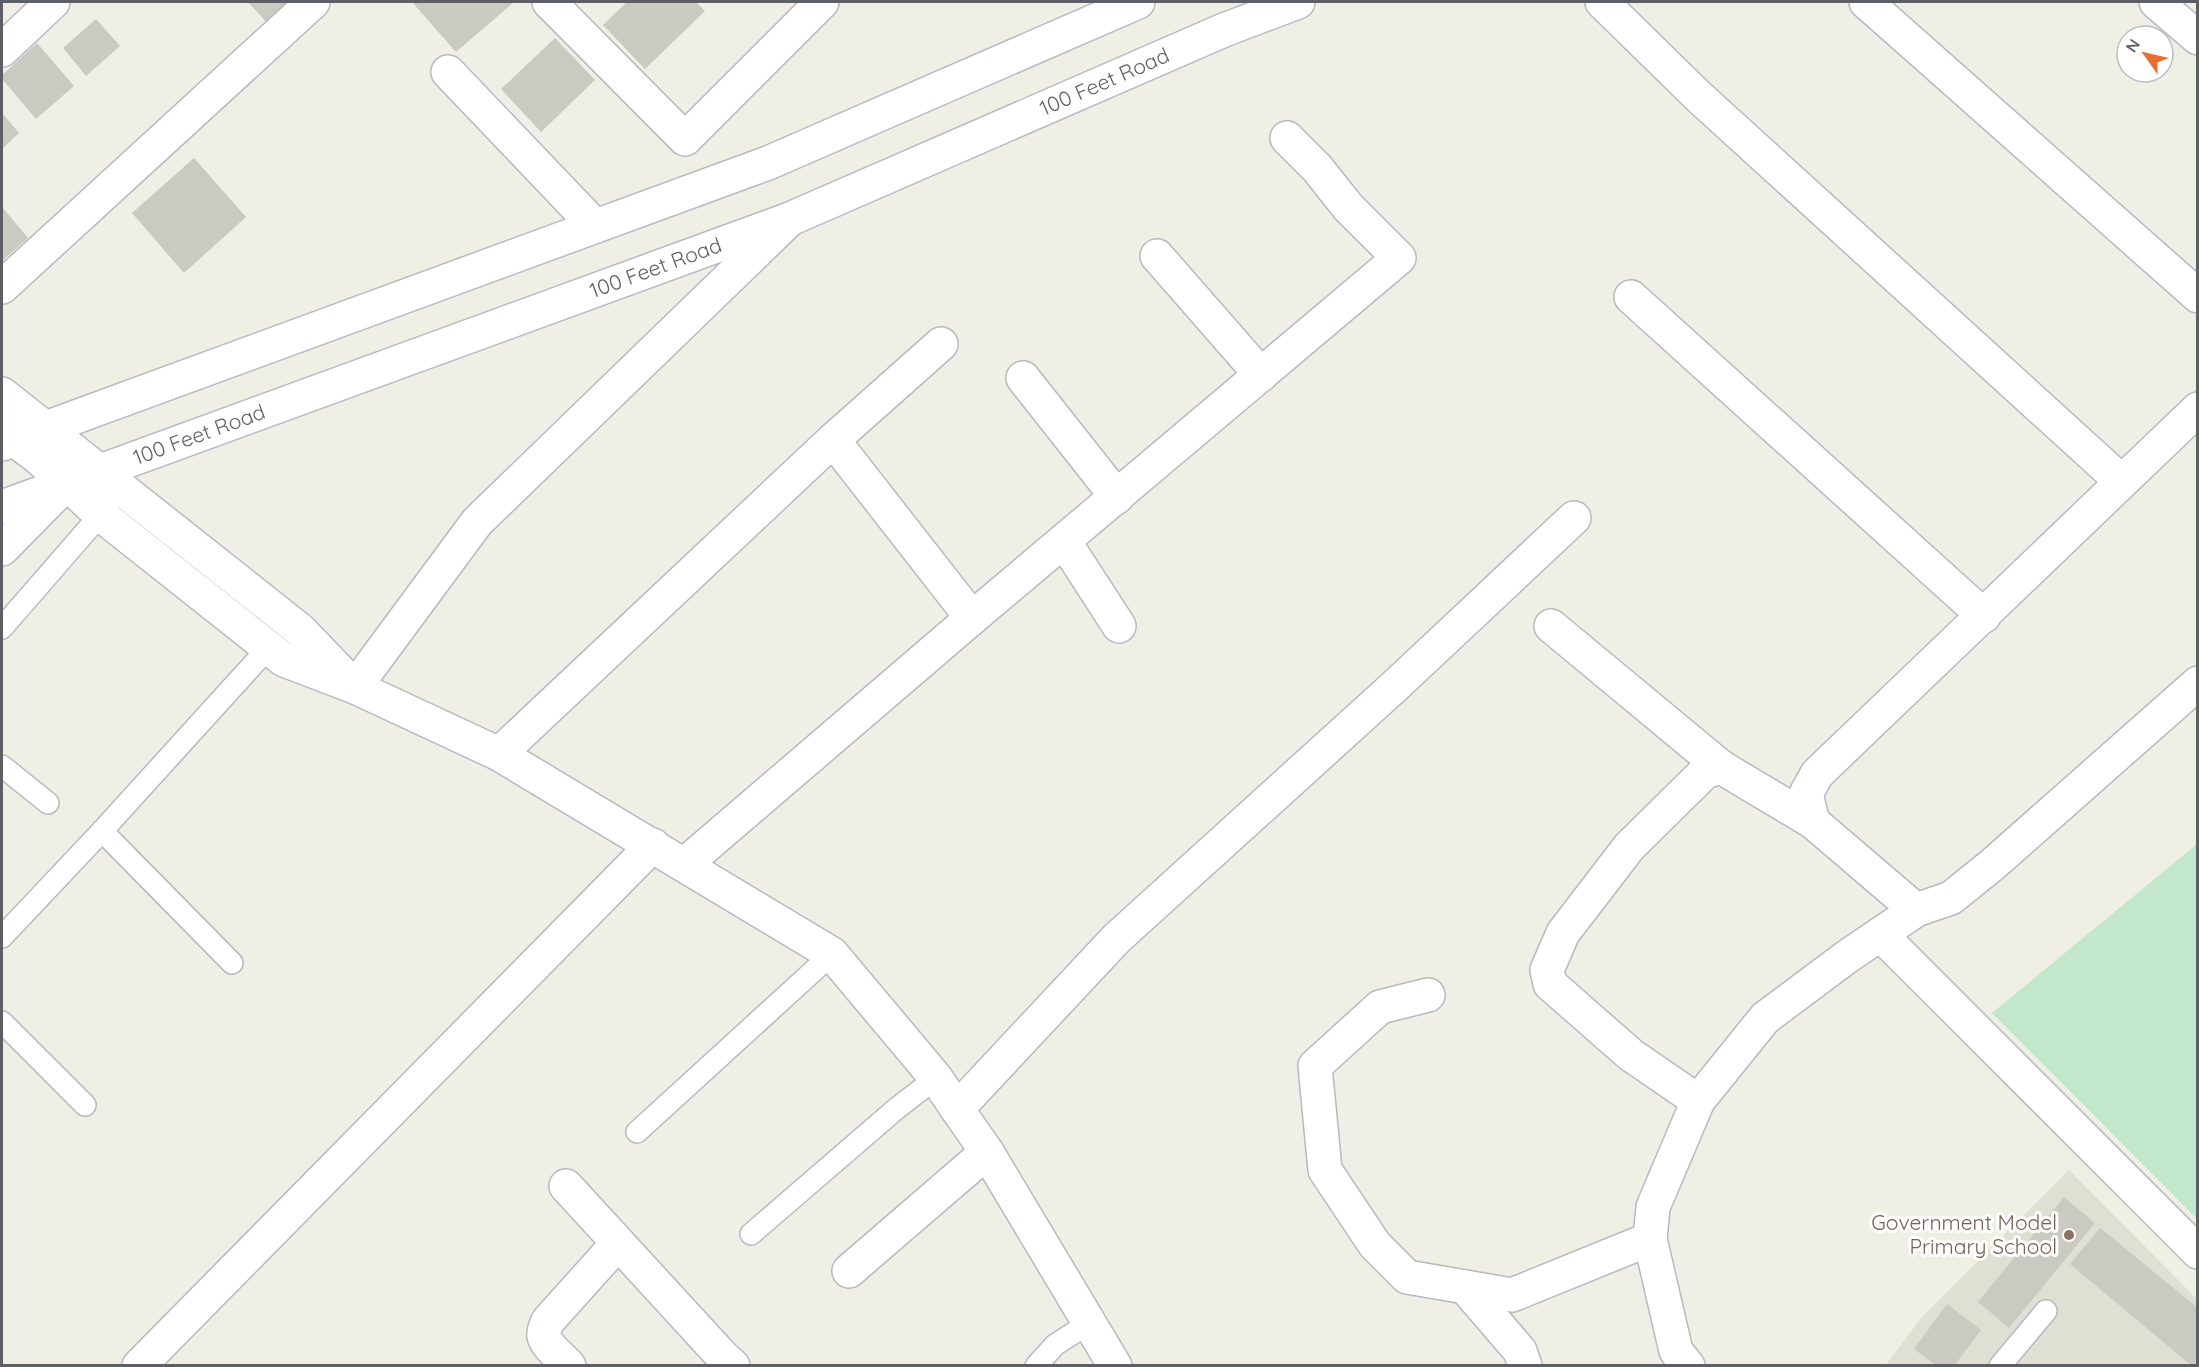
<svg xmlns="http://www.w3.org/2000/svg" width="2199" height="1367" viewBox="0 0 2199 1367" font-family="Quicksand,sans-serif">
  <style>
    .education { fill: #dfdfd4 }
    .green { fill: #c2e7cb }
    .building { fill: #cacac2 }
    .lines { fill: none; stroke-linecap: round; stroke-linejoin: round }
    .service-casing { stroke: #b8b9bf; stroke-width: 24 }
    .minor-casing { stroke: #b8b9bf; stroke-width: 36 }
    .tertiary-casing { stroke: #b8b9bf; stroke-width: 36 }
    .secondary-casing { stroke: #b9bac1; stroke-width: 36 }
    .service { stroke: #fff; stroke-width: 21 }
    .minor { stroke: #fff; stroke-width: 33 }
    .tertiary { stroke: #fff; stroke-width: 33 }
    .secondary { stroke: #fff; stroke-width: 33 }
    .education-dot { fill: #8d6e63; stroke: #fff; stroke-width: 2 }
    .labels { text-anchor: middle; stroke-width: 6; stroke-linejoin: round; paint-order: stroke }
    .street-label { font-size: 21px; fill: #5d5f66; stroke: #fff }
    .education-label { font-size: 21px; fill: #785e54; stroke: #fff; text-anchor: end }
  </style>
  <rect width="100%" height="100%" fill="#efefe6"/>
  <path class="education" d="M2069,1170L2197,1299V1365L1885,1366L1922,1317Z"/>
  <path class="green" d="M2197,844V1219L1992,1013Z"/>
  <g class="building">
    <path d="M248,2H296L269,25Z"/>
    <path d="M412,2H514L456,52Z"/>
    <path d="M627,2H696L705,11L645,69L603,25Z"/>
    <path d="M96,19L120,46L86,76L63,48Z"/>
    <path d="M555,38L595,80L541,132L501,89Z"/>
    <path d="M37,43L74,86L36,119L2,79V75Z"/>
    <path d="M2,113L19,133L2,149Z"/>
    <path d="M194,158L246,217L184,273L132,213Z"/>
    <path d="M2,207L28,238L2,261Z"/>
    <path d="M2064,1197L2095,1223L2009,1328L1978,1302Z"/>
    <path d="M2100,1228L2198,1308V1366H2192L2070,1264Z"/>
    <path d="M1947,1304L1981,1330L1954,1366H1937L1914,1349Z"/>
  </g>
  <g class="lines">
    <defs>
      <g id="service">
        <path d="M2,628L108,506"/>
        <path d="M2,766L48,803"/>
        <path d="M102,831L232,963"/>
        <path d="M2,937L102,831L269,647"/>
        <path d="M2,1022L85,1105"/>
        <path d="M637,1132L832,954"/>
        <path d="M751,1234L896,1109L936,1078"/>
        <path d="M1036,1366L1055,1345L1089,1323"/>
        <path d="M2000,1366L2046,1311"/>
      </g>
      <g id="minor">
        <path d="M549,2L685,139L822,2"/>
        <path d="M1602,2L1698,96L2121,481"/>
        <path d="M1866,2L2198,296"/>
        <path d="M2156,2L2198,38"/>
        <path d="M2,50L53,2"/>
        <path d="M448,72L595,226"/>
        <path d="M1157,256L1261,375"/>
        <path d="M2,287L313,2"/>
        <path d="M1631,297L1984,616"/>
        <path d="M1023,378L1117,497"/>
        <path d="M2198,409L1817,774L1806,794L1813,822L1916,910L1951,898L1992,865L2198,683"/>
        <path d="M833,440L972,618"/>
        <path d="M1064,541L1119,626"/>
        <path d="M2,549L66,484"/>
        <path d="M1551,626L1721,767"/>
        <path d="M355,687L477,522L790,219"/>
        <path d="M499,754L833,440L941,344"/>
        <path d="M685,864L972,618L1399,258L1348,207L1317,168L1287,138"/>
        <path d="M1881,935L2198,1252"/>
        <path d="M1428,995L1380,1007L1315,1066L1325,1170L1375,1245L1407,1277L1512,1295L1650,1239"/>
        <path d="M1698,1101L1631,1055L1550,984L1547,970L1563,933L1629,847L1705,772L1721,767L1813,822"/>
        <path d="M957,1109L1116,939L1395,686L1574,518"/>
        <path d="M566,1186L722,1356L733,1366"/>
        <path d="M849,1271L987,1152"/>
        <path d="M1465,1287L1520,1351L1525,1366"/>
        <path d="M139,1366L653,845"/>
        <path d="M569,1366C562,1358 546,1346 544,1336C543,1331 546,1325 548,1321L618,1243"/>
        <path d="M1688,1366L1676,1351L1650,1239L1653,1207L1698,1101L1765,1018L1848,956L1916,910"/>
      </g>
      <g id="tertiary">
        <path d="M2,394L300,630L347,679"/>
        <path d="M2,430L41,460L101,515L284,660L355,687L499,754L832,954L936,1078L957,1109L987,1152L1115,1366"/>
      </g>
      <g id="secondary">
        <path d="M2,444L768,163L1138,2"/>
        <path id="s1" d="M2,507L790,219L1224,30L1298,2"/>
      </g>
    </defs>
    <use href="#service" class="service-casing"/>
    <use href="#minor" class="minor-casing"/>
    <use href="#tertiary" class="tertiary-casing"/>
    <use href="#secondary" class="secondary-casing"/>
    <use href="#service" class="service"/>
    <use href="#minor" class="minor"/>
    <use href="#tertiary" class="tertiary"/>
    <use href="#secondary" class="secondary"/>
  </g>
  <circle class="education-dot" cx="2069" cy="1235" r="6"/>
  <g class="labels">
    <g class="street-label">
      <text dy="7" stroke="none"><textPath href="#s1" startOffset="1182">100 Feet Road</textPath></text>
      <text dy="7" stroke="none"><textPath href="#s1" startOffset="696">100 Feet Road</textPath></text>
      <text dy="7" stroke="none"><textPath href="#s1" startOffset="210">100 Feet Road</textPath></text>
    </g>
    <g class="education-label">
      <text x="2057" y="1230">Government Model<tspan x="2057" dy="24">Primary School</tspan></text>
    </g>
  </g>
  <rect width="2199" height="1367" fill="none" stroke="#5d5f66" stroke-width="6"/>
  <g transform="translate(2145 54) rotate(304)"><circle r="28" fill="#ffffff" stroke="#bebfc2" stroke-width="1.5"/>
  <path d="M0-4.5L10 22L0 15L-10 22Z" fill="#e96e32"/>
  <text y="-9" font-size="16" font-weight="bold" text-anchor="middle" fill="#5d5f66">N</text>
  </g>
</svg>
